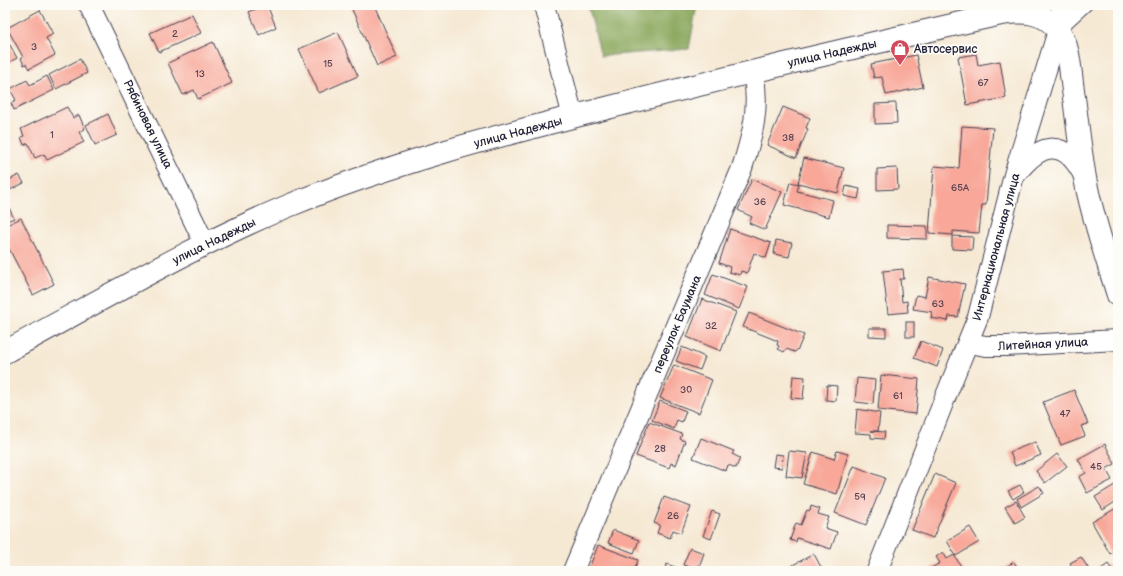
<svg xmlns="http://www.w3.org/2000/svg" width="1123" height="576" viewBox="0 0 1123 576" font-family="'Balsamiq Sans',sans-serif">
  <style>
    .forest { fill: #88a65a; stroke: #55644a }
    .building { fill: #f8a799 }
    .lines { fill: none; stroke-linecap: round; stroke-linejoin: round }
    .service-casing { stroke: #424052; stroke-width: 12 }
    .minor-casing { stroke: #424052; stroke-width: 22 }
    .tertiary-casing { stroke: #424052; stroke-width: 24 }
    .service { stroke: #fff; stroke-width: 10 }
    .minor { stroke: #fff; stroke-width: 20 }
    .tertiary { stroke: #fff; stroke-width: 22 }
    .labels { text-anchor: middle; stroke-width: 3.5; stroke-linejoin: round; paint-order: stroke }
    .number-label { font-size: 10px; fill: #584352 }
    .poi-label { font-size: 12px; fill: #22223b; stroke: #fdfcf7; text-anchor: start }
    .street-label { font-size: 12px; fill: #22223b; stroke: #fdfcf7 }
  </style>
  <rect width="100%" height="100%" fill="#fdfcf7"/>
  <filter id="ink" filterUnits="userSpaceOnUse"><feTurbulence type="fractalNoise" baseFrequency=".025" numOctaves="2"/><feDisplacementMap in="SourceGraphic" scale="8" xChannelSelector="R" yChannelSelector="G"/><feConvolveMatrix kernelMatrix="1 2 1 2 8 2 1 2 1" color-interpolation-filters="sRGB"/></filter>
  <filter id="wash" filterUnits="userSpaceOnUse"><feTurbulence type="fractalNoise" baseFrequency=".012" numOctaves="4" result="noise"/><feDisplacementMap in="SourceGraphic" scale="16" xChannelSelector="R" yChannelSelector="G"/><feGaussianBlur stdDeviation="0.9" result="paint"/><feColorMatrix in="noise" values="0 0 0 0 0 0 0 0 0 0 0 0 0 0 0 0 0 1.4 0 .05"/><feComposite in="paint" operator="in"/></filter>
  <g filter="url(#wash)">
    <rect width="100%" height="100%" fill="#f6e9d4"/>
    <path class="forest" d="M588,5H697L689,49L601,56Z"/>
    <g id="blocks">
      <g class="building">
        <path d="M265,5H267L276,27L259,35L249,12Z"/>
        <path d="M350,5H374L397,57L377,66Z"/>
        <path d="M40,10L53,34L46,38L55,55L29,69L26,64L24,65L21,58L23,57L7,28Z"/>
        <path d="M192,14L201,33L159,52L150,33Z"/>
        <path d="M338,32L358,76L319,93L299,49Z"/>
        <path d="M213,42L232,83L198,99L194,90L183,95L168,63Z"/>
        <path d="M10,45L17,58L6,64L8,69L5,71V47Z"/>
        <path d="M976,54L978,65L1000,61L1006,98L967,105L958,57Z"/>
        <path d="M916,55L923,87L886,95L882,77L874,78L871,64Z"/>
        <path d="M80,59L87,73L56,89L49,75Z"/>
        <path d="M47,76L54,90L14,110L11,103L16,100L10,89L27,80L30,85Z"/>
        <path d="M896,103L897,123L875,124V104Z"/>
        <path d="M67,107L73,118L79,115L85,129L79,132L84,142L47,160L44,154L35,158L28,143L24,145L21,137L24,136L21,129Z"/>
        <path d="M783,107L810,118L806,128L808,129L796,158L767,145Z"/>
        <path d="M108,114L117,135L95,145L86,125Z"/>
        <path d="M962,126L993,128L986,205H982L979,233L953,231V235L929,233L934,166L959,168Z"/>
        <path d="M804,158L844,168L838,193L798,183Z"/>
        <path d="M897,168L898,189L877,190V169Z"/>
        <path d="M19,175L24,183L8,191L5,182Z"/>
        <path d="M752,179L782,192L765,230L749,223L752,217L738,210Z"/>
        <path d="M790,182L799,184L797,191L833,200L829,217L784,205Z"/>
        <path d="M846,186L860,189L858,199L844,196Z"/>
        <path d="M5,200L14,218L5,222Z"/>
        <path d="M21,218L54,284L33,295L5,241V226Z"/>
        <path d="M887,225L927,226V239L887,238Z"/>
        <path d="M730,229L771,243L766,258L754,253L747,273L741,271L740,275L729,272L730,267L719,263Z"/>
        <path d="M952,236L973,237L972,250L952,249Z"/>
        <path d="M776,240L792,243L789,257L774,254Z"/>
        <path d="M903,269L904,279H900L902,302L907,301L908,312L888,314L883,271Z"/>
        <path d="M713,274L748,287L739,309L705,295Z"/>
        <path d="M929,277L965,284L958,317L949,316L948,321L931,318L932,312L913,309L916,295L925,297Z"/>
        <path d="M702,299L736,312L721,351L687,337Z"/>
        <path d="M749,313L804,335L798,349L795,352L786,349L784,352L778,349L779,346L777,345L778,341L743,327Z"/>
        <rect x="906" y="322" width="8" height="15"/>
        <path d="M869,328H886V337L869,336Z"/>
        <path d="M921,341L943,350L937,367L914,358Z"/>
        <path d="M682,347L705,357L700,370L676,361Z"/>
        <path d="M674,365L712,380L699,413L660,398Z"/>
        <path d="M881,375L919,379L916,414L878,410Z"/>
        <path d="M793,376L805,377L803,399L791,398Z"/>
        <path d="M857,378L875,380L873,404L855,402Z"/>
        <path d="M827,385L837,386L836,401L826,400Z"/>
        <path d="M1074,390L1088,424L1081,426L1085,436L1061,445L1043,402Z"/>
        <path d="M660,401L686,411L682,422L677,420L674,429L652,420Z"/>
        <path d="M857,409L880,413L878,431H871L885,432L884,439L871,438V434L855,433Z"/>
        <path d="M649,422L682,434L680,439L685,441L676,465L671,463L669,468L636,456Z"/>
        <path d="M701,438L734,451L732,454L740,458L736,468L728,465L726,471L693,458Z"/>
        <path d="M1035,442L1041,455L1015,466L1010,452Z"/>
        <path d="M1105,444L1115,464L1106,469L1112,480L1087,493L1079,477L1086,473L1078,459Z"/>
        <path d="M789,451L807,453L802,478L786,476Z"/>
        <path d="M837,451L848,454L837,494L803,484L813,452L834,459Z"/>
        <path d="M775,454L783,455L782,468L773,467Z"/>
        <path d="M1057,454L1067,466L1045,483L1036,471Z"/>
        <path d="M854,466L885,478L866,525L835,513Z"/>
        <path d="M935,474L956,483L933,538L912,530Z"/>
        <path d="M1118,483V500L1103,510L1095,497Z"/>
        <path d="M1020,485L1024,492L1013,499L1008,491Z"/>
        <path d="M1039,486L1044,493L1021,507L1017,499Z"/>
        <path d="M664,497L691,507L681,533L673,530L670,538L657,533L660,525L654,523Z"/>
        <path d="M1016,501L1025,517L1015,523L1005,507Z"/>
        <path d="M811,506L820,509L818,514L829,517L825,528L837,532L831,549L797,538L796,542L790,540L796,523L801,525L807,510L810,511Z"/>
        <path d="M1118,507V549L1110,554L1092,522Z"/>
        <path d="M712,511L720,514L711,539L703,536Z"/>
        <path d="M970,527L979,542L956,556L947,541Z"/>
        <path d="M613,530L639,540L634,553L608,543Z"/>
        <path d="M598,545L638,560L634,571H588Z"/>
        <path d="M690,548L704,553L698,570L683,565Z"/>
        <path d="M943,552L947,559L954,555L964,571H926L940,563L936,557Z"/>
        <path d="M814,554L823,571H781Z"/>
        <path d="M1081,557L1090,571H1075L1070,563Z"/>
        <path d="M1014,562L1020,571H999Z"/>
        <path d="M667,564L685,571H664Z"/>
        <path d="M1108,564L1113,571H1098Z"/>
      </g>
    </g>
  </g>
  <g filter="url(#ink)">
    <use href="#blocks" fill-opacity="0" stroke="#424052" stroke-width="1"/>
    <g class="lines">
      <defs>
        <path id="service" d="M1062,28L1087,5"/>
        <g id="minor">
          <path d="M89,5L205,244"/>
          <path d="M544,5L573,117"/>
          <path d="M1016,174C1042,141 1065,138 1085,178"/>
          <path d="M969,343L986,346H1006L1118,340"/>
          <path d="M573,571L742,168C753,134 760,107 753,71"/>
          <path d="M877,571L945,398L978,317L1014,175L1058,31"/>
        </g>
        <g id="tertiary">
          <path d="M1058,31L1064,5"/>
          <path d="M5,352C98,302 190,247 288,206C389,164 497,136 603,109C735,75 868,44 1001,14C1023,11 1045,11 1059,31C1070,47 1070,71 1073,90C1077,119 1080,149 1085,178C1092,217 1106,256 1118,295"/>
        </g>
      </defs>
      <use href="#service" class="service-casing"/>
      <use href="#minor" class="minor-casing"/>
      <use href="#tertiary" class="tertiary-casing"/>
      <use href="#service" class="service"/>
      <use href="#minor" class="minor"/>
      <use href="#tertiary" class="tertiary"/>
    </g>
  </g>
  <defs>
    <symbol id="shop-pin" viewBox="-11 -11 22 30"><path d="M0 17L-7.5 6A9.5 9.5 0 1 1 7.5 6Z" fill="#d1495b" stroke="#fdfcf7"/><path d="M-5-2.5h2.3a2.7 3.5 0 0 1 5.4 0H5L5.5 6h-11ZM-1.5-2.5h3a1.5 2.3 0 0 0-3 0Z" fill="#fff"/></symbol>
  </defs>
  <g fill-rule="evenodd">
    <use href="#shop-pin" x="889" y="38" width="22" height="30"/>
  </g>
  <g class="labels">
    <g class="number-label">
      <text x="175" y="37">2</text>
      <text x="34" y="50">3</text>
      <text x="328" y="67">15</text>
      <text x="200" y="77">13</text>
      <text x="983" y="86">67</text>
      <text x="52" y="138">1</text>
      <text x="788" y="141">38</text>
      <text x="960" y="191">65А</text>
      <text x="760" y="205">36</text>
      <text x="938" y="307">63</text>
      <text x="711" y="329">32</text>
      <text x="686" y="393">30</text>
      <text x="898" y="399">61</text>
      <text x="1065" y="417">47</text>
      <text x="660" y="452">28</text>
      <text x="1096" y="470">45</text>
      <text x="860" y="500">59</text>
      <text x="673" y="519">26</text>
    </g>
    <g class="poi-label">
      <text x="914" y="53">Автосервис</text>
    </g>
    <g class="street-label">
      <text transform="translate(832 53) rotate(-13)" y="4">улица Надежды</text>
      <text transform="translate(148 124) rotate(64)" y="4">Рябиновая улица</text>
      <text transform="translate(518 132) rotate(-15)" y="4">улица Надежды</text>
      <text transform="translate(214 241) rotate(-26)" y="4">улица Надежды</text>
      <text transform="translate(996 247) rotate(-75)" y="4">Интернациональная улица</text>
      <text transform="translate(677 324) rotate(-67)" y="4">переулок Баумана</text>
      <text transform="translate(1043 344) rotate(-3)" y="4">Литейная улица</text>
    </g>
  </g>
  <rect width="1123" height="576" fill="none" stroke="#fdfcf7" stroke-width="20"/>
</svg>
